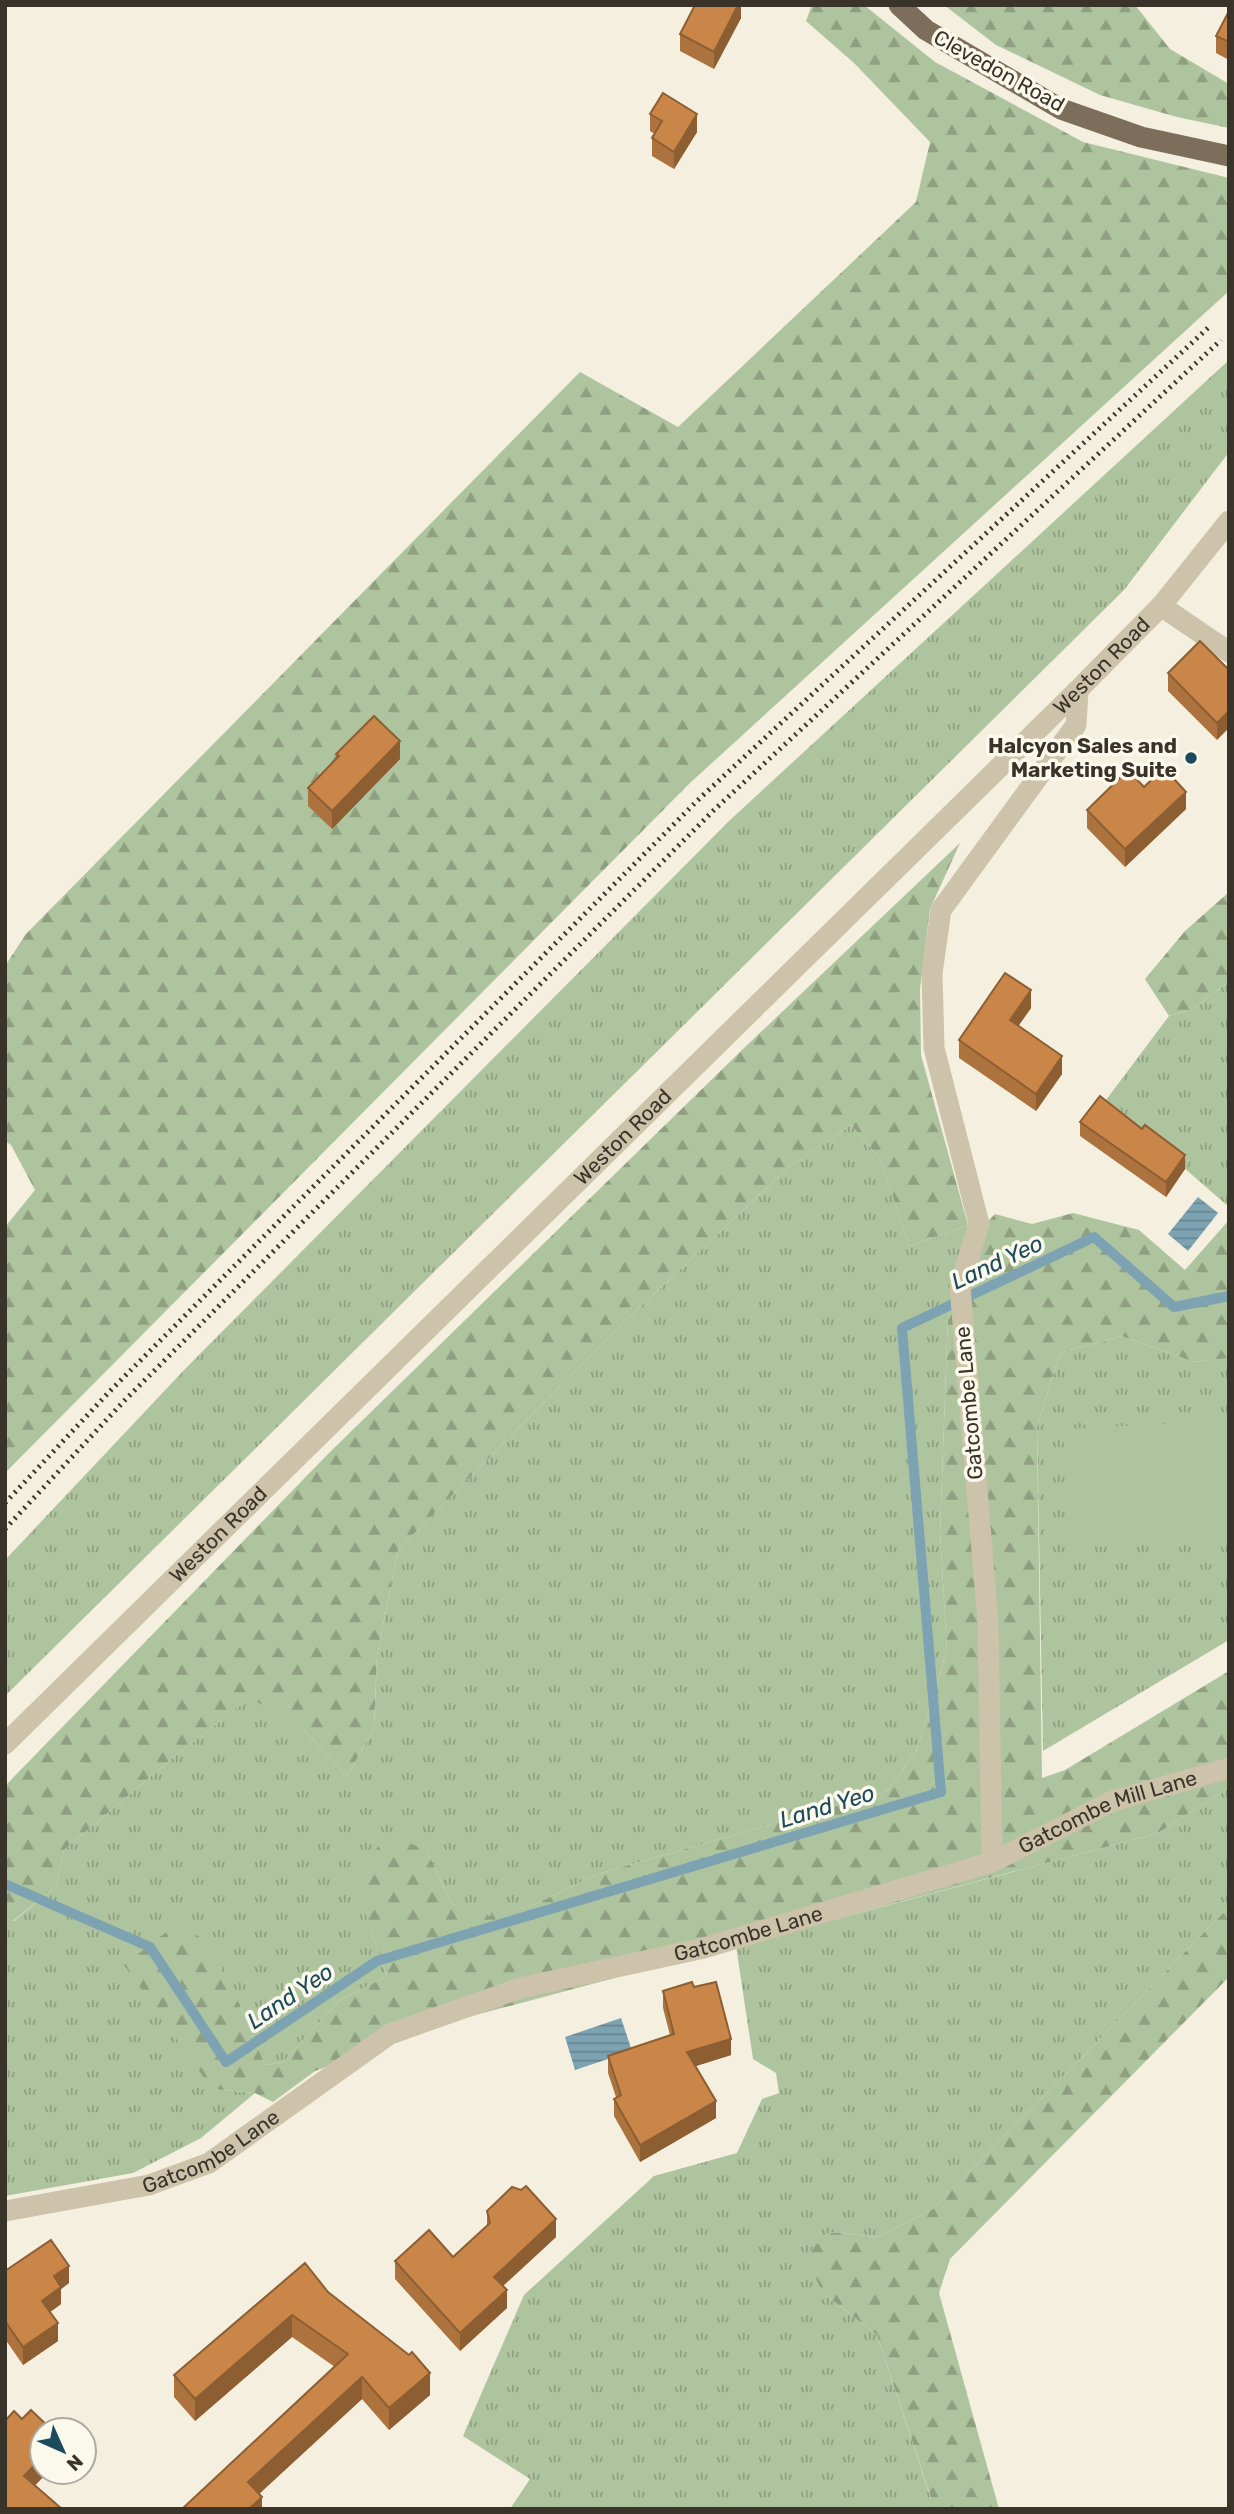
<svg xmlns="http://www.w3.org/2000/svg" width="1234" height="2514" viewBox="0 0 1234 2514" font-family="Rubik,sans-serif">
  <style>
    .grass { fill: url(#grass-tufts) }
    .forest { fill: url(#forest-firs) }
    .garden { fill: #aec49e }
    .water { fill: url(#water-rules) }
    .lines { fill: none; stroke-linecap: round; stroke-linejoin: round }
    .stream { stroke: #7da3b2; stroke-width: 10 }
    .minor { stroke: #cdc2aa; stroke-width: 21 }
    .major { stroke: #7c6e5b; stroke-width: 21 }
    .rail { stroke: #3a332a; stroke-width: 5; stroke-dasharray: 2 5; stroke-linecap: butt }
    .wall { fill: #ad733e }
    .shaded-wall { fill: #8d5e32 }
    .building { fill: #c98648; stroke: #8d5e32; stroke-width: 2 }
    .poi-dot { fill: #1e4a5e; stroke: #fbf8ec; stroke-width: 2.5 }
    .labels { text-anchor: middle; stroke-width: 7; stroke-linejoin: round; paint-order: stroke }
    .street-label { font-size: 21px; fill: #3a332a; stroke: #fbf8ec }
    .poi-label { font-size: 21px; font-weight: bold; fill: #3a332a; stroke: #fbf8ec; text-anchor: end }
    .water-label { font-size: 23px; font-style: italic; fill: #1e4a5e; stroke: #fbf8ec }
  </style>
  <defs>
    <pattern id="grass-tufts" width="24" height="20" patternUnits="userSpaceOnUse" patternTransform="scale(1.75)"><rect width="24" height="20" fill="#aec49e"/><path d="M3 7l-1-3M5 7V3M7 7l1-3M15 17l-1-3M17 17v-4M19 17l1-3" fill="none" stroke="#8fa081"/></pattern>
    <pattern id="forest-firs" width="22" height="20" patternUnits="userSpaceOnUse" patternTransform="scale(1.75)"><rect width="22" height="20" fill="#aec49e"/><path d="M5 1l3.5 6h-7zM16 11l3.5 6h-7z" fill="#8fa081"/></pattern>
    <pattern id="water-rules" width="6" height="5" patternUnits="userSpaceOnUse" patternTransform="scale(1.75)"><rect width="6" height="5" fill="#7da3b2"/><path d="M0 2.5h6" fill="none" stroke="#678591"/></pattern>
  </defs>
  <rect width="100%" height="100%" fill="#f4efdf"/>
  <g class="grass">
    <path d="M1229,360V452L1124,590L5,1696V1560L186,1368L729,821Z"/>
    <path d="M1229,981V1207L1106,1100L1169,1016L1192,1010Z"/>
    <path d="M851,1125L881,1160L909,1246L968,1225L948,1316L940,1532L947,1650L916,1752L887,1791L598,1874L531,1906L475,1920L450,1902L427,1850L369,1926L387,1976L339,2001L283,2062L265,2065L240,2005L212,2089L255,2093L201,2138L133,2173L5,2196V1918L14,1921L56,1886L64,1850L175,1756L251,1697L303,1729L347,1777L374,1727L377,1656L398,1550L620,1326L789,1167Z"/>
    <path d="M1121,1336L1194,1362L1229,1358V1640L1043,1751L1037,1427L1060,1353Z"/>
    <path d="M1229,1788V1907L933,2209L877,2237L829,2232L823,2293L877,2335L931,2499L926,2509H510L530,2479L463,2436L524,2295L654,2176L737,2153L762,2099L779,2093L776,2073L753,2059L736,1946L1158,1833Z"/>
  </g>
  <g class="forest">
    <path d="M812,5H864L935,62L1083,142L1229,178V291L690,783L5,1473V1227L35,1190L11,1145L5,1141V966L26,934L580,372L678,427L916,202L930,142L854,63L806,21Z"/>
    <path d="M944,5H1135L1170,49L1229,84V128L1177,117L1100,95L996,45Z"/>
    <path d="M960,843L930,909L920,989L921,1055L968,1225L909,1246L881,1160L851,1125L789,1167L620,1326L398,1550L377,1656L374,1727L347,1777L303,1729L250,1698L175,1756L64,1850L56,1886L13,1921L5,1918V1786L329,1453L743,1049Z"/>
    <path d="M1229,892V981L1192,1010L1169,1016L1145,979L1185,931Z"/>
    <path d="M1073,1213L1139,1230L1185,1270L1229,1220V1358L1194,1362L1121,1336L1060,1353L1037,1427L1042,1778L1065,1770L1229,1671V1788L1158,1833L457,2020L315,2071L273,2102L255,2093L212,2089L124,1965L179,1922L208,1943L240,2005L265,2065L283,2062L339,2001L387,1976L369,1926L355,1879L387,1834L427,1850L450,1902L475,1919L531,1906L598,1874L887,1791L916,1752L947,1650L940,1532L948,1316L963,1248L995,1214L1032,1224Z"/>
    <path d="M1229,1907V1977L950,2259L939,2293L999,2509H926L931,2498L877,2335L823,2293L805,2256L829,2232L877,2237L933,2209Z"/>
  </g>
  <path class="garden" d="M1229,1421V1541L1069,1548L1063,1429Z"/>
  <g class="water">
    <path d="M1198,1197L1218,1213L1188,1251L1168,1234Z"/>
    <path d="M621,2018L632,2051L575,2070L565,2037Z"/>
  </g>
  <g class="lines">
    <path class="stream" d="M5,1884L150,1947L226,2062L377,1961L941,1792L902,1328L1094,1237L1174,1307L1229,1296"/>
    <g class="minor">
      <path d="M1161,606L1229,652"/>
      <path id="s1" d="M5,1744L1078,690L1161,606L1229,521"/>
      <path d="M992,1862L988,1622L960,1286L979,1224L934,1048L932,973L941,910L1076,725L1078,690"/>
      <path id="s2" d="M5,2211L149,2185L209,2163L390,2034L520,1988L704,1948L992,1862L1113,1801L1229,1768"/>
    </g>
    <path class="major" d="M899,5L926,30L1061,109L1141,137L1229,156"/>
    <g class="rail">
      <path d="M5,1503L111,1390L700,798L1209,327"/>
      <path d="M5,1529L123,1402L713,811L1221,340"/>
    </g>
  </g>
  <g class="wall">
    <path d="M741,5V18L714,69L680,51V34Z"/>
    <path d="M1229,11V60L1216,53V36Z"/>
    <path d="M650,114L697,132L674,169L652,156V138L655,134L650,131Z"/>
    <path d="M1229,596V620L1227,619V598Z"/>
    <path d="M1229,670L1217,740L1168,691V673Z"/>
    <path d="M336,754L400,759L332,829L308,806V788L336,759Z"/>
    <path d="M1144,787L1186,809L1125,867L1087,828V810Z"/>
    <path d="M1031,1008L1018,1026L1062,1074L1036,1111L959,1058V1040Z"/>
    <path d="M1080,1122L1185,1169L1166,1197L1080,1136Z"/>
    <path d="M694,1987L731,2055L695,2066L716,2118L640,2162L614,2116V2099L616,2097L608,2073V2056L670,2035L663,2008V1991Z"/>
    <path d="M487,2211L556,2237L503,2286L507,2308L460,2351L395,2279V2261L453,2257L487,2226Z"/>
    <path d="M5,2271L69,2283L61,2289V2304L50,2312L58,2341L23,2365L5,2339Z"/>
    <path d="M328,2292L430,2395L389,2430L362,2399L259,2494L262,2509H182L335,2367L292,2337L195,2421L174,2397V2375Z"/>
  </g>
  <g class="shaded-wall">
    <path d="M738,5H741V18L714,69V52Z"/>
    <path d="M697,114V132L674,169V152Z"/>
    <path d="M1229,711V728L1217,740V723Z"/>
    <path d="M400,741V759L332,829V811Z"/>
    <path d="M1186,792V809L1125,867V849Z"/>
    <path d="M1031,990V1008L1010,1038V1020Z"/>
    <path d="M1062,1056V1074L1036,1111V1094Z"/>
    <path d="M1185,1155V1169L1166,1197V1182Z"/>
    <path d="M731,2039V2055L687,2069V2052Z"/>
    <path d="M716,2101V2118L640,2162V2145Z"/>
    <path d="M556,2219V2237L494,2294V2277Z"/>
    <path d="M69,2266V2283L61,2289V2304L42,2318V2301L54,2276Z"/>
    <path d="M507,2290V2308L460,2351V2333Z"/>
    <path d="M292,2315V2337L195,2421V2399Z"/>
    <path d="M58,2323V2341L23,2365V2347Z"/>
    <path d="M430,2373V2395L389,2430V2408Z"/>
    <path d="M362,2377V2399L248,2504V2482Z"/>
    <path d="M42,2457V2472H48L24,2497V2476Z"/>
    <path d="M262,2497V2509H249Z"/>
  </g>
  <g class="building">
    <path d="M695,5H738L714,52L680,34Z"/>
    <path d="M1229,11V42L1216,36Z"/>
    <path d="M663,93L697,114L674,152L652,138L662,121L650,114Z"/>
    <path d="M1200,641L1229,670V711L1217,723L1168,673Z"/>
    <path d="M374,716L400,741L332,811L308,788L339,756L336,754Z"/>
    <path d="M1164,768L1186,792L1125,849L1087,810L1128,770L1144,787Z"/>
    <path d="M1005,973L1031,990L1010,1020L1062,1056L1036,1094L959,1040Z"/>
    <path d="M1100,1096L1142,1129L1145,1125L1185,1155L1166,1182L1080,1122Z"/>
    <path d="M692,1982L694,1987L716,1982L731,2039L687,2052L716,2101L640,2145L614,2099L621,2095L608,2056L674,2034L663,1991Z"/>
    <path d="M526,2186L556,2219L494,2277L507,2290L460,2333L395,2261L429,2230L453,2257L490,2223L487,2211L512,2187L521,2190Z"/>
    <path d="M51,2240L69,2266L54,2276L61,2287L42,2301L58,2323L23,2347L5,2321V2271Z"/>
    <path d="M305,2263L328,2292L409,2355L412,2352L430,2373L389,2408L362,2377L248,2482L262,2497L249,2509H182L348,2354L292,2315L195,2399L174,2375Z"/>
    <path d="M31,2410L52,2430H42V2457L24,2476L62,2509H5V2421L14,2411L22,2419Z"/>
  </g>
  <circle class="poi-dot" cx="1191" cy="758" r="7"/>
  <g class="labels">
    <g class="street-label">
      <text transform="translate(999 71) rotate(29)" y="7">Clevedon Road</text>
      <text dy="7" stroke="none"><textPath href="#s1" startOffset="1538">Weston Road</textPath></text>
      <text dy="7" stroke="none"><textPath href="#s1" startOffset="866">Weston Road</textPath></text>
      <text transform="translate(969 1403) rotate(-95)" y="7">Gatcombe Lane</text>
      <text dy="7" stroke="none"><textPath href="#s1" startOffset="299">Weston Road</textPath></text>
      <text dy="7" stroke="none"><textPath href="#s2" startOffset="1186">Gatcombe Mill Lane</textPath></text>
      <text dy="7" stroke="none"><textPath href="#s2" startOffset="805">Gatcombe Lane</textPath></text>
      <text dy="7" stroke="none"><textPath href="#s2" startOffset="217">Gatcombe Lane</textPath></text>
    </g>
    <g class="poi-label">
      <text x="1177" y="753">Halcyon Sales and<tspan x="1177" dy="24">Marketing Suite</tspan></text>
    </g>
    <g class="water-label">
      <text transform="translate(997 1262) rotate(-25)" y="8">Land Yeo</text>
      <text transform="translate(827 1806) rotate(-17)" y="8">Land Yeo</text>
      <text transform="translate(290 1996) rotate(-34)" y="8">Land Yeo</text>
    </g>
  </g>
  <rect width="1234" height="2514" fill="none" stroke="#3a332a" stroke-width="14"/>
  <g transform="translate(63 2451) rotate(135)"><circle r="33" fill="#fbf8ec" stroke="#aea99e" stroke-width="2"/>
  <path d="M0-5L12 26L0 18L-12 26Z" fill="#1e4a5e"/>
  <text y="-10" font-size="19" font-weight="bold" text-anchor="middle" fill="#3a332a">N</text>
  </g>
</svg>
